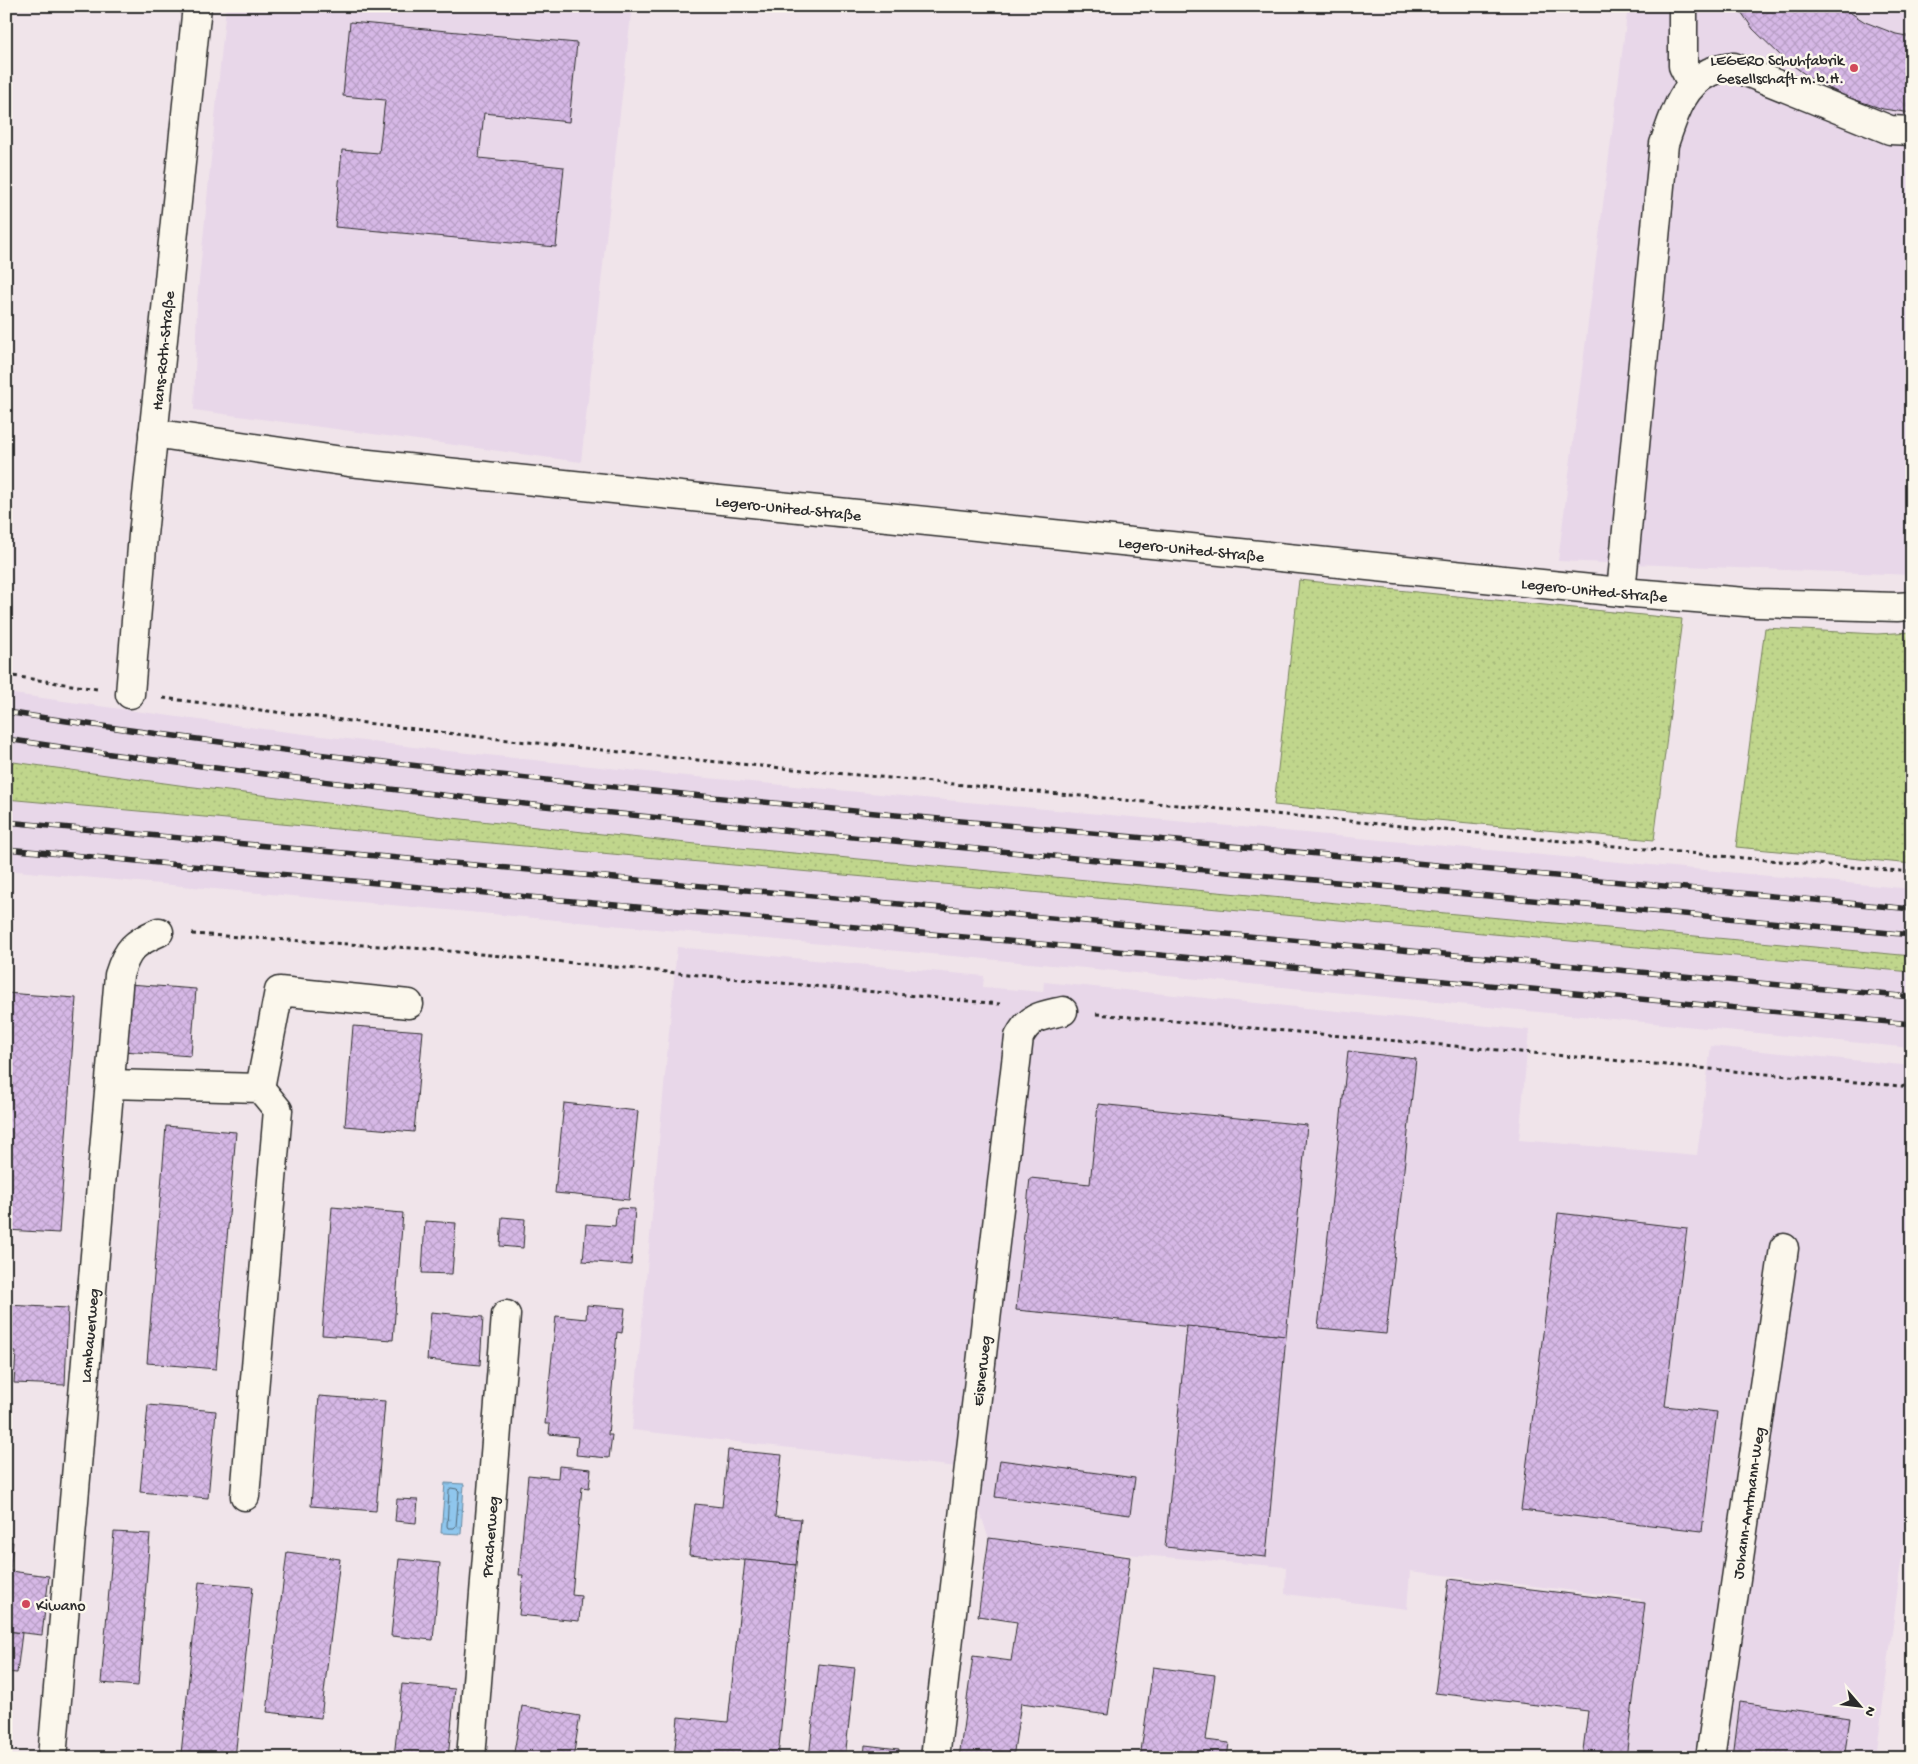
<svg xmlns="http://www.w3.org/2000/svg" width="1918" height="1764" viewBox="0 0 1918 1764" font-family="'Gochi Hand',sans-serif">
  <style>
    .built { fill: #e8d7e9 }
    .grass { fill: url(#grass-dots); stroke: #76805c }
    .water { fill: url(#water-ripples); stroke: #67889f }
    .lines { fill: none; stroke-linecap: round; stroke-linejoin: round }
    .shore { stroke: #536979; stroke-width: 1 }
    .building { fill: url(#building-cross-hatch); stroke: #2b2b2b }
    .minor-casing { stroke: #2b2b2b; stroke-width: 31 }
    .path { stroke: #2b2b2b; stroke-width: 3; stroke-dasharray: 4 4; stroke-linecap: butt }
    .minor { stroke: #fbf7ec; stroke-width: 28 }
    .rail-casing { stroke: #2b2b2b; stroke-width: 5.5 }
    .rail { stroke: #fbf7ec; stroke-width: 4; stroke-dasharray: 11; stroke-linecap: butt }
    .poi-dot { fill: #d1495b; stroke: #fbf7ec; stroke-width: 2 }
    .labels { text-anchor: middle; stroke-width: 5; stroke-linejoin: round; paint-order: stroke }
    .poi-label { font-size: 16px; fill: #2b2b2b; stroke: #fbf7ec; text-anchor: end }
    .street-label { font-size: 16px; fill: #2b2b2b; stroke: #fbf7ec }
  </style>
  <defs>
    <pattern id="grass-dots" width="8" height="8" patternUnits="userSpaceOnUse" patternTransform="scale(1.25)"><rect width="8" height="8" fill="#c0d68c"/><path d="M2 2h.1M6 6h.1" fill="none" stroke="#a5b879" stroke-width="1.8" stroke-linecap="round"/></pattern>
    <pattern id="water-ripples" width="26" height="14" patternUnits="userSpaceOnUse" patternTransform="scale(1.25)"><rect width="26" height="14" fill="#8fc6ed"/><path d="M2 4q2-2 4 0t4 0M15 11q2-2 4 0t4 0" fill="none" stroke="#7caacb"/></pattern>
    <pattern id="building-cross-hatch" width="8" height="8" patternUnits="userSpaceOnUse" patternTransform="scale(1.25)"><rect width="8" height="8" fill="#d6b8e6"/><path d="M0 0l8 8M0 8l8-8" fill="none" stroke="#b89ec5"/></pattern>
  </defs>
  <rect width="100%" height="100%" fill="#f0e4ea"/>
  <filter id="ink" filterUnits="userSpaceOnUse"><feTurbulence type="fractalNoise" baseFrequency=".02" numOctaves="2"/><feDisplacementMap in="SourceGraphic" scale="10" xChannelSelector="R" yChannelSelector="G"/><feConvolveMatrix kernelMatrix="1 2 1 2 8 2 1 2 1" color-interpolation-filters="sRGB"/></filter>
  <g filter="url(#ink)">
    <g class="built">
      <path d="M226,6H632L581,462L194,410L197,301Z"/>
      <path d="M1628,6H1912V575L1558,561Z"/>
      <path d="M6,693L263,729L439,750L686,776L1912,889V956L696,844L452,818L186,786L6,761Z"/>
      <path d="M6,799L1912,972V1048L1074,967L6,870Z"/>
      <path d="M677,947L984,976L983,987L1043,992L1044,982L1529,1030L1519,1140L1697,1155L1711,1046L1912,1066V1476L1876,1758H1623L1641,1599L1410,1571L1407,1609L1285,1594L1286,1567L990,1543L966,1468L632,1430Z"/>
    </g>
    <g class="grass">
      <path d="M1299,580L1682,619L1654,840L1274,805Z"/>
      <path d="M1765,628L1877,634L1912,632V864L1736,847Z"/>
      <path d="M6,761L186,786L452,818L696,844L1912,956V972L6,799Z"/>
    </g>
    <path class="water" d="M445,1483L464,1484L461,1534L441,1533Z"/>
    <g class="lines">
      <path class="shore" d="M451,1488L457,1489L459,1491L456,1526L454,1528H448L447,1526L449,1491Z"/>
    </g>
    <g class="building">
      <path d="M1737,6H1840L1865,22L1896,34L1912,37V113L1883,109L1847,97L1811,79L1782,57L1753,29Z"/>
      <path d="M350,22L577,43L569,122L484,113L479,158L564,167L556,247L335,227L342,150L379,153L385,100L343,96Z"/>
      <path d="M129,984L196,989L191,1056L123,1051Z"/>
      <path d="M6,993L76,998L59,1233L6,1230Z"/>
      <path d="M353,1026L423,1031L414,1132L345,1126Z"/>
      <path d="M1348,1051L1416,1059L1386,1334L1318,1328Z"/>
      <path d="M564,1103L638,1111L629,1200L555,1193Z"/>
      <path d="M1098,1104L1307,1125L1286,1336L1016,1310L1030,1178L1090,1184Z"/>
      <path d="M166,1126L236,1132L216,1369L147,1363Z"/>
      <path d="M332,1207L403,1213L393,1340L322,1335Z"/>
      <path d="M617,1208L635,1209L631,1265L583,1261L586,1224L615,1226Z"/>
      <path d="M1558,1213L1687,1228L1665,1406L1717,1412L1702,1531L1521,1510Z"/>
      <path d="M502,1217L525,1219L523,1248L500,1246Z"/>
      <path d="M425,1221L456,1223L452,1274L422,1273Z"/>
      <path d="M6,1305L68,1308L65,1385L14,1383L16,1351H6Z"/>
      <path d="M587,1305L625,1308L622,1333L617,1332L608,1435H612L609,1458L576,1455L578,1437L549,1434L550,1424H545L556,1316L586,1319Z"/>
      <path d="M431,1312L483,1317L480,1365L427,1360Z"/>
      <path d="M1187,1326L1286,1336L1266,1557L1165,1547Z"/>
      <path d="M319,1396L385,1401L376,1511L311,1506Z"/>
      <path d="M148,1405L216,1411L208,1498L140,1492Z"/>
      <path d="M728,1450L782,1455L775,1517L801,1519L796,1565L689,1555L695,1504L722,1507Z"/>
      <path d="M1000,1460L1135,1478L1130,1515L995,1497Z"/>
      <path d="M559,1466L591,1469L589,1488L582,1487L572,1595L581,1596L579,1621L519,1615L523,1575H519L528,1475L558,1478Z"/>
      <path d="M397,1499L418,1500L416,1523L395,1521Z"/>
      <path d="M114,1532L150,1534L138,1686L101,1683Z"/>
      <path d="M989,1538L1130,1557L1108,1715L1021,1703L1013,1758H959L973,1656L1011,1661L1017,1622L978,1616Z"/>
      <path d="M6,1542H13L10,1571L49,1576L42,1635L6,1631Z"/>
      <path d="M287,1552L340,1559L321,1718L267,1712Z"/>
      <path d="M399,1559L440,1563L433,1640L391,1636Z"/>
      <path d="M745,1560L796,1565L778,1758H674L678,1717L728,1722Z"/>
      <path d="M1449,1579L1645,1603L1626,1758H1582L1588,1711L1435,1693Z"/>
      <path d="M199,1582L253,1587L235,1758L181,1754Z"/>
      <path d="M6,1631L22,1633L17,1673L6,1672Z"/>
      <path d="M819,1664L855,1668L845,1758H809Z"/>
      <path d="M1153,1667L1215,1675L1206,1740L1229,1743L1227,1758H1140Z"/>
      <path d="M402,1684L455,1689L448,1758L394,1757Z"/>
      <path d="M1740,1702L1850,1718L1844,1758H1733Z"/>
      <path d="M522,1706L580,1716L573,1758H513Z"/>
      <path d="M865,1745L899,1749L898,1758H864Z"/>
    </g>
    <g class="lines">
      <defs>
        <g id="minor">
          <path d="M1683,6V66L1692,84"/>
          <path id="s1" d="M153,433L349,462L1621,592L1758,603L1897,607L1912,606"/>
          <path d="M1621,592L1664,144C1674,116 1681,86 1710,72C1717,69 1726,68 1734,67L1890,130L1912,131"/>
          <path id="s2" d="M130,694L143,535L197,6"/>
          <path d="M110,1084L260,1088L278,1110L245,1496"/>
          <path d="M260,1088L279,991L409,1004"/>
          <path id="s3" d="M52,1758L119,975C127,949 134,943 159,932"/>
          <path id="s4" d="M471,1758L506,1315"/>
          <path id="s5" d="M935,1758L1019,1037C1030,1016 1041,1016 1063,1011"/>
          <path id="s6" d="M1710,1758L1784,1248"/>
        </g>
      </defs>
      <use href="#minor" class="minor-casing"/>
      <g class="path">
        <path d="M6,675L97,689"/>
        <path d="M163,698L472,736L676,758L1732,857L1912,872"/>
        <path d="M192,934L428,949L1000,1004"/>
        <path d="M1096,1014L1912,1087"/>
      </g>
      <use href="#minor" class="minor"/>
      <defs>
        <g id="rail">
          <path d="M6,712C301,757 599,786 896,815C1234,847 1573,877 1912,909"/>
          <path d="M6,739C314,785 624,815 934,845C1260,875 1586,905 1912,935"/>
          <path d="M6,822L1912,997"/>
          <path d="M6,849L1912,1024"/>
        </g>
      </defs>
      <use href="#rail" class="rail-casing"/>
      <use href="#rail" class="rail"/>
    </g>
  </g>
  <g class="poi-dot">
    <circle cx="1854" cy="68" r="5"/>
    <circle cx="26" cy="1604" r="5"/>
  </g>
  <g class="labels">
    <g class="poi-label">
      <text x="1844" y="65">LEGERO Schuhfabrik<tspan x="1844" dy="18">Gesellschaft m.b.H.</tspan></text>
      <text x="36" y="1610" text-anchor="start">Kiwano</text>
    </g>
    <g class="street-label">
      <text dy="6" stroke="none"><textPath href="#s2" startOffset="345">Hans-Roth-Straße</textPath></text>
      <text dy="6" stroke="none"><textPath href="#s1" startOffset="640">Legero-United-Straße</textPath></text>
      <text dy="6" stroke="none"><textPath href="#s1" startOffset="1045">Legero-United-Straße</textPath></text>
      <text dy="6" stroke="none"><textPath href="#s1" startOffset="1450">Legero-United-Straße</textPath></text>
      <text dy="6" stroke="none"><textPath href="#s3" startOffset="424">Lambauerweg</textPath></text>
      <text dy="6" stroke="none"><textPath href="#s5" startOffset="390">Eisnerweg</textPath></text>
      <text dy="6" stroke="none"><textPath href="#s6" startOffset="258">Johann-Amtmann-Weg</textPath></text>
      <text dy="6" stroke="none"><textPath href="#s4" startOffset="222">Pracherweg</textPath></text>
    </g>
  </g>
  <rect width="1918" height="1764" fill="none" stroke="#fbf7ec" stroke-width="25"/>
  <rect x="12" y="12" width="1893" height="1739" fill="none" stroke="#2b2b2b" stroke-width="2" filter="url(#ink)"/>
  <g transform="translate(1860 1706) rotate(118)" stroke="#fbf7ec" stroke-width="4" paint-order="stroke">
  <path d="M0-4L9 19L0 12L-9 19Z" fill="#2b2b2b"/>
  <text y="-8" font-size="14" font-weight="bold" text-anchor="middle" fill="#2b2b2b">N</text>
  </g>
</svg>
